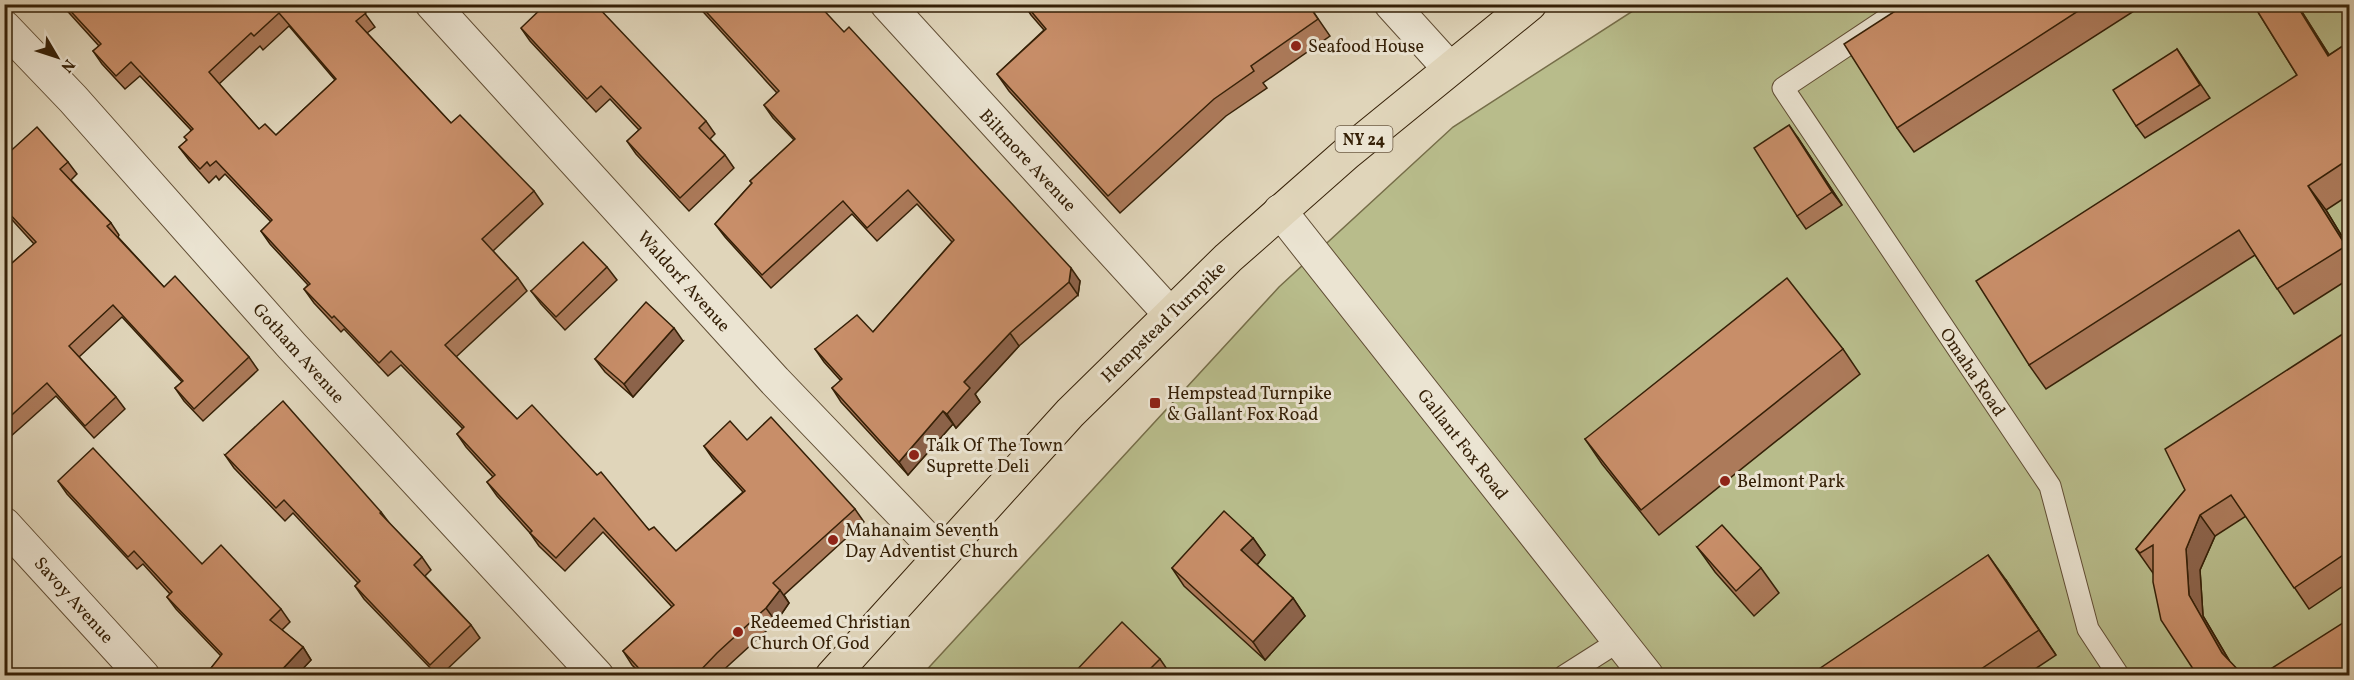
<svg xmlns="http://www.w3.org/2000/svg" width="2354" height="680" viewBox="0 0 2354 680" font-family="Vollkorn,serif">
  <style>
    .green { fill: #b8bc8b; stroke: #766e49; stroke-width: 1.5 }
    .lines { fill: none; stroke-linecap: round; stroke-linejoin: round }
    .lane-casing { stroke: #604d34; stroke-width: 23 }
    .street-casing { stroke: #604d34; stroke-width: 35 }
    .primary-casing { stroke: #352007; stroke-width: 35 }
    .lane { stroke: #ebe4d2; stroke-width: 21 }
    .street { stroke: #ebe4d2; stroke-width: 33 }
    .primary { stroke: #e0d5ba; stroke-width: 33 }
    .wall { fill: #ac7a5a; stroke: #352007; stroke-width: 1.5; fill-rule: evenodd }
    .shaded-wall { fill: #8c634a; stroke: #352007; stroke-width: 1.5 }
    .building { fill: #c88e69; stroke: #352007; stroke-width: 1.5; fill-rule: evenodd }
    .poi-dot { fill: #8f2418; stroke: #ebe4d2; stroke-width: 2 }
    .labels { text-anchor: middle; stroke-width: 6; stroke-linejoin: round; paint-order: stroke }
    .shield { fill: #ebe4d2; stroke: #6c5b44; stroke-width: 1.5 }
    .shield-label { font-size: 16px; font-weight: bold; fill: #352007 }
    .poi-label { font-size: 18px; fill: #352007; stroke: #ebe4d2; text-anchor: start }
    .street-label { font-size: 18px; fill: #352007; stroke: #ebe4d2 }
  </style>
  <rect width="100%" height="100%" fill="#e0d5ba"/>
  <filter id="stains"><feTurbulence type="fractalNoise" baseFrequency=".00333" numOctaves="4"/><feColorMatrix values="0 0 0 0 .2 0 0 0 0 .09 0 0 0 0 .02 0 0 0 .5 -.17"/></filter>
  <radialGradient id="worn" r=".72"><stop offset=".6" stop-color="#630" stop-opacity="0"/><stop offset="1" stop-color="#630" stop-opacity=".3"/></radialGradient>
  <path class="green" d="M1642,5H2349V675L921,676L1279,287L1453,127Z"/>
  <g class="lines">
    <defs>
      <g id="lane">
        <path d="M1909,4L1783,88L2050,486L2088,629L2119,676"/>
        <path d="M1564,676L1619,641"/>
      </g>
      <g id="street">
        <path d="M432,4L775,381L941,554"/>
        <path d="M887,4L1170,314"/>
        <path d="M1391,4L1449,68"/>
        <path d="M4,27L73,99L292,346L597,676"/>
        <path d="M1280,211L1647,676"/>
        <path d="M4,524L143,676"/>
      </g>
      <path id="primary" d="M832,676L1070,413L1228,258L1347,153L1530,4"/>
    </defs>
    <use href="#lane" class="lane-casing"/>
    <use href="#street" class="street-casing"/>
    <use href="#primary" class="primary-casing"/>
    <use href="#lane" class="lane"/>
    <use href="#street" class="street"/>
    <use href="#primary" class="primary"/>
  </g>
  <g class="wall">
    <path d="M61,4H358L375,27L367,33L451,123L534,191L543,204L493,251L518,278L527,291L456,357L517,419L597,475L649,530L676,551L743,492L713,459L704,446L747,440L855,509L864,522L784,595L789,603L776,622L718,675H642L632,665L623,651L672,607L603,532L565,571L539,546L530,533L497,496L487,482L493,477L466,447L457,434L463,429L401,365L388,376L344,329L341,332L314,303L304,289L308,285L270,244L261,231L271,222L225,174L219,180L216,176L209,183L189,160L179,147L186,141L191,130L140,76L125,89L102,64L93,51L99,46ZM289,26L335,80L276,135L259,129L219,84L260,46L263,50Z"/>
    <path d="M696,4H809L844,32L1080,281L1078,295L1019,346L975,394L980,402L956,428L953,424L908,475L841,402L832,388L841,381L824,362L815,349L873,332L952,242L917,204L877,241L852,214L771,288L725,237L715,224L752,183L750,181L794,140L773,118L764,105L777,93Z"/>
    <path d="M1024,4H1206L1212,10L1308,4L1330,36L1263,83L1267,88L1226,116L1120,213L1009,91L997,74L1044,30L1031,15Z"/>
    <path d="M1906,4H2145L1914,152L1897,128Z"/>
    <path d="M2253,4H2297L2329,55L2349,42V195L2326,210L2349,248V279L2294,314L2255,255L2046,389L2029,365L2297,75Z"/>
    <path d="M521,28L706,121L715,134L710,139L725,155L734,168L689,211L636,154L627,141L639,130L610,99L596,112L530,41Z"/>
    <path d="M2177,49L2210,98L2145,138L2136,126Z"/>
    <path d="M4,86L9,92L4,95Z"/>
    <path d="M1798,138L1842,205L1806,229L1797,216Z"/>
    <path d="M4,157L68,162L77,174L71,180L111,223L119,235L118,237L164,287L249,357L258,370L203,421L184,401L175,388L182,382L122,317L79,357L116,397L125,409L94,438L56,396L10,437L4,431V270L34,244L4,211Z"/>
    <path d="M607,267L617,280L565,330L541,304L531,291Z"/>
    <path d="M2349,330V582L2309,609L2246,516L2215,536L2200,570L2203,616L2229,660L2197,675L2153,573L2136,549L2185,490Z"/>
    <path d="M683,341L633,397L605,372L595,359Z"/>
    <path d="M1843,349L1860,374L1659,535L1602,464L1585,439Z"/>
    <path d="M225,455L381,512L390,524L422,557L431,570L425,576L471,625L480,638L441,675H437L364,599L355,586L358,583L293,513L285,521L234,468Z"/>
    <path d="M58,481L281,609L290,622L282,630L303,647L311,660L297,675H216L211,668L221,656L176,609L167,597L170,594L143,564L137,569L67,494Z"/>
    <path d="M1253,538L1265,555L1257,565L1293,598L1305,616L1265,660L1184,586L1172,568Z"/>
    <path d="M1697,547L1761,568L1779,593L1754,616L1715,572Z"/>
    <path d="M2006,580L2056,655L2026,675H1810Z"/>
    <path d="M1160,659L1169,672L1165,675H1072Z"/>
  </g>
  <g class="shaded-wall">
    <path d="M2296,4H2297L2345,80L2328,56Z"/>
    <path d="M1789,125L1798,138L1842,205L1832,192Z"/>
    <path d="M2308,186L2326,210L2349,248V251Z"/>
    <path d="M1071,268L1080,281L1078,295L1069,282Z"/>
    <path d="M674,328L683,341L633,397L624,384Z"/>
    <path d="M1010,333L1019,346L975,394L980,402L956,428L947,414L964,382Z"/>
    <path d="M943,411L953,424L908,475L899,462Z"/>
    <path d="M2200,515L2215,536L2200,570L2203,616L2237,674L2222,653L2189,595L2186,549Z"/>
    <path d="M1253,538L1265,555L1254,568L1241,550Z"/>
    <path d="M1988,555L2006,580L2056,655Z"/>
    <path d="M780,590L789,603L776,622L766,608Z"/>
    <path d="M1293,598L1305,616L1265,660L1253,642Z"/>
    <path d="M303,647L311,660L297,675H277Z"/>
  </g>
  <g class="building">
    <path d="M64,4H358L366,13L356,21L451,123L460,115L534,191L482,239L518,278L445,345L517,419L532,405L597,475L601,472L649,530L654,527L676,551L745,491L704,446L730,421L747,440L771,417L855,509L773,583L780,590L766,608L717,653L696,675H645L623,651L674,605L594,518L556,558L530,533L532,531L487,482L495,475L457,434L464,427L391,351L379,363L334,316L332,318L304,289L310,284L261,231L272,220L216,161L210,166L207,162L200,169L179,147L187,140L184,137L193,129L131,62L116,76L93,51L101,44ZM279,13L336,79L276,135L265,124L259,129L209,72L251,33L254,36Z"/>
    <path d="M546,4H595L706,121L699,128L725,155L680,198L627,141L641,128L601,86L587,99L521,28Z"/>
    <path d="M699,4H809L812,8L815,4H818L844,32L849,27L1071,268L1069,282L1010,333L964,382L970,388L947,414L943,411L899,462L832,388L842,379L815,349L857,315L873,332L954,240L908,190L867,228L843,201L762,275L715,224L752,183L750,181L795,139L764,105L779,91Z"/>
    <path d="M1025,4H1206L1212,10L1220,4H1308L1318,19L1251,66L1254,71L1214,99L1108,196L997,74L1046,29Z"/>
    <path d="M1906,4H2089L1897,128L1844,44Z"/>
    <path d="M2253,4H2296L2328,56L2349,42V159L2308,186L2346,246L2277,289L2239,230L2029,365L1976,281L2297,75Z"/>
    <path d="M2177,49L2200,85L2136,126L2113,90Z"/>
    <path d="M1789,125L1832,192L1797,216L1754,148Z"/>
    <path d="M37,127L68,162L60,169L111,223L107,226L164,287L175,276L249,357L194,409L175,388L183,381L113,305L69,346L116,397L85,426L47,383L4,422V270L36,242L4,208V157Z"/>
    <path d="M583,242L607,267L556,317L531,291Z"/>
    <path d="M1787,278L1843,349L1641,510L1585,439Z"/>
    <path d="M646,302L674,328L624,384L595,359Z"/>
    <path d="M2349,330V551L2294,588L2231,495L2200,515L2186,549L2189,595L2222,653L2243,675H2197L2161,620L2153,582V545L2140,553L2136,549L2185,490L2165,449Z"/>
    <path d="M283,401L381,512L380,513L422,557L414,565L471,625L430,665L355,586L360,581L284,500L276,508L225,455Z"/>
    <path d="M93,448L202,564L221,545L281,609L270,620L303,647L277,675H220L211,668L222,654L167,597L172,592L134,551L128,557L58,481Z"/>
    <path d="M1224,511L1253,538L1241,550L1293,598L1253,642L1172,568Z"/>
    <path d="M1722,525L1761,568L1736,591L1697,547Z"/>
    <path d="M1988,555L2039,630L1972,675H1810Z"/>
    <path d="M2349,619V675H2261Z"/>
    <path d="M1122,622L1160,659L1145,674L1147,675H1072Z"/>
  </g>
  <g class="poi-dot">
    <circle cx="1296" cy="46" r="6"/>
    <rect x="1149" y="397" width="12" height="12" rx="3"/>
    <circle cx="914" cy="455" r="6"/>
    <circle cx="1725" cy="481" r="6"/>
    <circle cx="833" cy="540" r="6"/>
    <circle cx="738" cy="632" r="6"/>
  </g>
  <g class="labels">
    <rect class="shield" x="1335.5" y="126" width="57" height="26" rx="4.5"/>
    <g class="shield-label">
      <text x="1364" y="145">NY 24</text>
    </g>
    <g class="poi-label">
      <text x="1308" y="52">Seafood House</text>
      <text x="1167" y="399">Hempstead Turnpike<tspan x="1167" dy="21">&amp; Gallant Fox Road</tspan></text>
      <text x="926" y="451">Talk Of The Town<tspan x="926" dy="21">Suprette Deli</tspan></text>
      <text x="1737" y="487">Belmont Park</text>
      <text x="845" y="536">Mahanaim Seventh<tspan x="845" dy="21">Day Adventist Church</tspan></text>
      <text x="750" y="628">Redeemed Christian<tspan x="750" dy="21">Church Of God</tspan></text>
    </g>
    <g class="street-label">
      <text transform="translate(1028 160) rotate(47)" y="6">Biltmore Avenue</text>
      <text transform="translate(684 281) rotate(48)" y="6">Waldorf Avenue</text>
      <text transform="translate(1163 322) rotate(-44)" y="6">Hempstead Turnpike</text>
      <text transform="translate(299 353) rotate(48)" y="6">Gotham Avenue</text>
      <text transform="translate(1973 372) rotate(56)" y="6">Omaha Road</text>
      <text transform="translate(1463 444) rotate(52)" y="6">Gallant Fox Road</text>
      <text transform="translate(74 600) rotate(48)" y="6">Savoy Avenue</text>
    </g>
  </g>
  <rect width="2354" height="680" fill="none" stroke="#e0d5ba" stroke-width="24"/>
  <rect x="6" y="6" width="2342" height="668" fill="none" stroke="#352007" stroke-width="3"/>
  <rect x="12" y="12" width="2330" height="656" fill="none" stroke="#352007" stroke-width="1.5"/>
  <g transform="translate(57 57) rotate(129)" stroke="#ebe4d2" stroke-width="4.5" paint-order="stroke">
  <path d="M0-4.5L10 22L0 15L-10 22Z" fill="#352007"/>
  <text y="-9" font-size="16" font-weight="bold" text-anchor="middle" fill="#352007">N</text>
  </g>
  <rect width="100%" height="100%" filter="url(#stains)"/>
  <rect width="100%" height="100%" fill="url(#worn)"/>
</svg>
